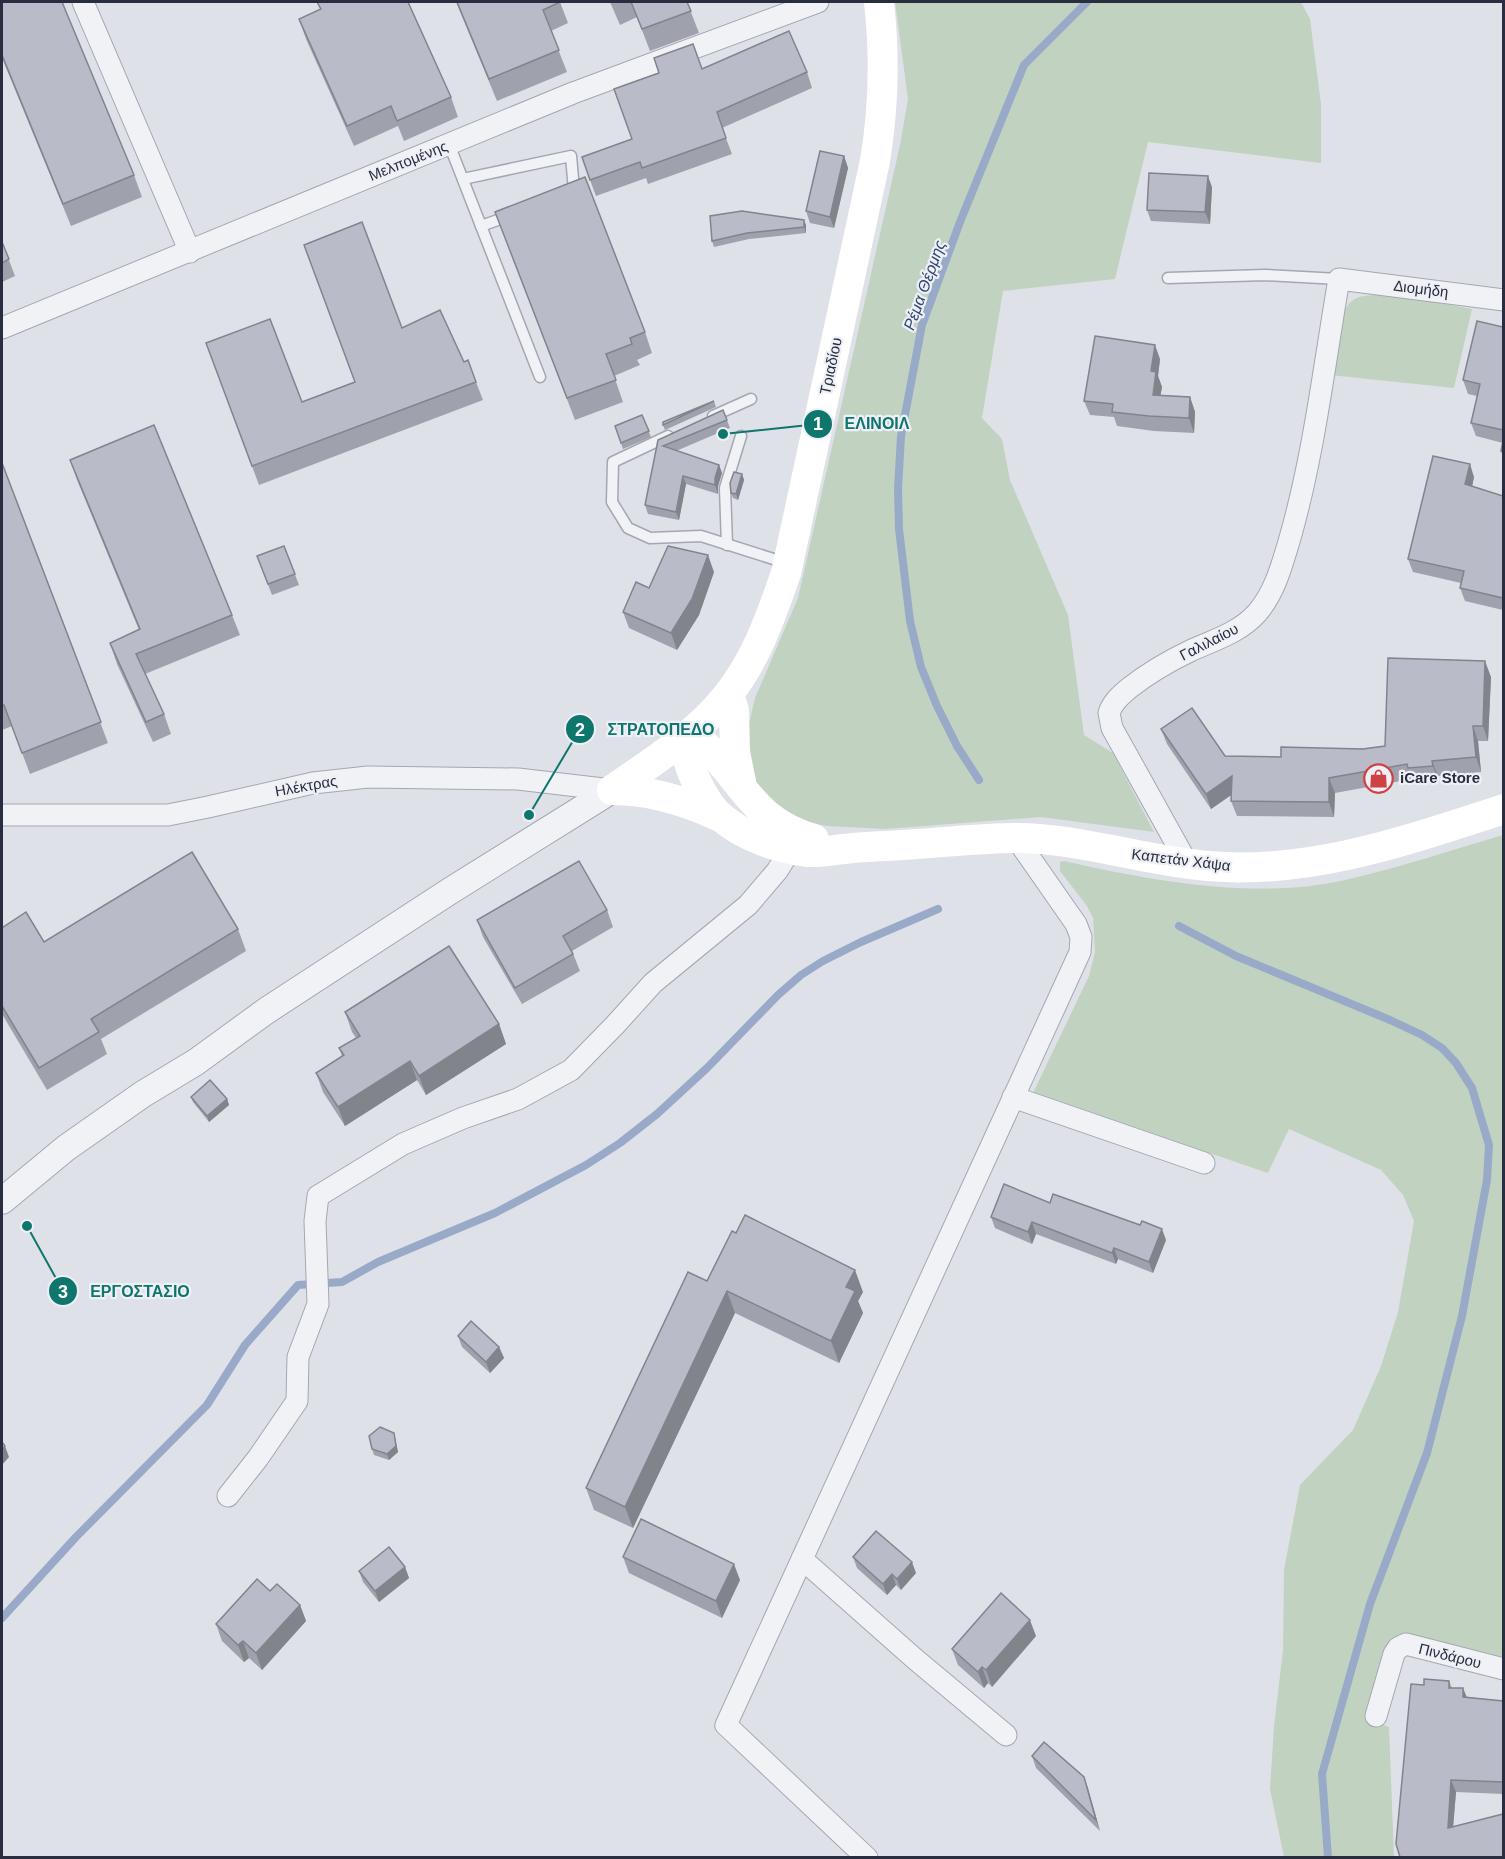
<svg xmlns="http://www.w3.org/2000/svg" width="1505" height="1859" viewBox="0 0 1505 1859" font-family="Helvetica,sans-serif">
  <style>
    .grass { fill: #c2d2c0 }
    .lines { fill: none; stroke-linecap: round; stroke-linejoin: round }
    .stream { stroke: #99aac9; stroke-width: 8 }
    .service-casing { stroke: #a4a7b2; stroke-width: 13 }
    .minor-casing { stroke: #a4a7b2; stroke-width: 23 }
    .tertiary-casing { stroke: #a4a7b2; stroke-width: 28 }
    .service { stroke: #f1f2f6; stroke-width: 10 }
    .minor { stroke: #f1f2f6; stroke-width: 21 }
    .tertiary { stroke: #f1f2f6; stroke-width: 26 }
    .secondary { stroke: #fff; stroke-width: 30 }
    .wall { fill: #9fa2ac }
    .shaded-wall { fill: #82848c }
    .building { fill: #b9bcc8; stroke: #82848c; stroke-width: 1.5 }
    .labels { text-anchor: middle; stroke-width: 4.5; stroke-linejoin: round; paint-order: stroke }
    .street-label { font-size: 15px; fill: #282d3f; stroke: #eef0f6 }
    .poi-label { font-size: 15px; font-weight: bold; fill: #282d3f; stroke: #eef0f6; text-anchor: start }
    .water-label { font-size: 16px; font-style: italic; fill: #324673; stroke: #eef0f6 }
    .leader { fill: none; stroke: #0f766e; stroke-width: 2 }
    .callout-dot { fill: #0f766e; stroke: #eef0f6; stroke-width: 2 }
    .mark-label { font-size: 18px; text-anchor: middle; font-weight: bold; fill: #fff }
    .callout-label { font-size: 16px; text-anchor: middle; font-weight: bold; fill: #0f766e; stroke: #eef0f6; stroke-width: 4.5; stroke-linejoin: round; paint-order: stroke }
  </style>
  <rect width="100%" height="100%" fill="#dfe1e8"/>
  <g class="grass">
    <path d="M895,2H1301L1310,19L1321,104V163L1148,142L1115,279L1003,291L982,418L1002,439L1010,480L1068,615L1084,735L1113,753L1154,832L1041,817L885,829L827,826L802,821L767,802L749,772L748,728L755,698L798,598L900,145L908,99Z"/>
    <path d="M1375,295H1396L1472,309L1454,388L1330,375C1334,356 1337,313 1352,301C1359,295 1366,296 1375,295Z"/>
    <path d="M1503,835V1658L1400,1634L1371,1691V1720L1389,1727L1394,1857H1284L1270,1789L1274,1726L1283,1650L1284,1570L1300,1485L1353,1430L1381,1366L1398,1312L1414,1221L1403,1195L1381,1170L1289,1129L1268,1173L1033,1093L1089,976L1095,952L1093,918L1087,906L1060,871V862L1064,861C1153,881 1259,901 1349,879C1401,867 1452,850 1503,835Z"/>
  </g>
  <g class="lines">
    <g class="stream">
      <path d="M979,780L957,746L937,706L921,667L910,621L899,529L898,489L901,436L922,325L960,222L1024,65L1087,2"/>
      <path d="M1179,926L1236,956L1390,1020L1422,1035L1442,1048L1456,1063L1472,1088L1489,1145L1487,1180L1462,1316L1427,1453L1370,1604L1322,1774L1328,1858"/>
      <path d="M2,1618L76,1537L207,1405L245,1345L298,1285L342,1282L378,1262L495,1213L586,1165L620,1143L657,1114L707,1068L778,995L801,975L823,961L861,942L938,909"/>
    </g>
    <defs>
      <g id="service">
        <path d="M449,144L540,377"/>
        <path d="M463,179L571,156L574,190L571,191"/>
        <path d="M481,226L509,216"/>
        <path d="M1168,278L1265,275L1339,279"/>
        <path d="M713,416L751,399"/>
        <path d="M668,436L613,462L612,502L628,528L650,538L701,536L786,563"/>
        <path d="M727,545L725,488L741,436"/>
      </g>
      <g id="minor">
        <path d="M83,2L190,252"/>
        <path d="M2,328L573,93L818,2"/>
        <path d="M2,815H168L208,807L313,783L368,777L518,779L612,790"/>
        <path d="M1187,863L1112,728L1109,713C1112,703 1120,696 1128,689C1147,674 1169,661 1190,651C1214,640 1239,633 1257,613C1275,592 1282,565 1290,538C1314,454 1324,366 1339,279L1504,300"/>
        <path d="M1013,1097L1204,1163"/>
        <path d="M228,1496L258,1458L297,1401L298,1357L318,1304L315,1221L318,1196L403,1144L463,1118L518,1099L571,1070L615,1025L653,983L748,905L777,871L791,849"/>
        <path d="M802,1559L915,1659L1006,1735"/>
        <path d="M1376,1716L1394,1654L1398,1648L1406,1644L1504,1669"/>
        <path d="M867,1858L726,1725L1080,952L1081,937L1076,924L1016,838"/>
      </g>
      <path id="tertiary" d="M2,1201L66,1148L143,1094L196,1062L266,1011L450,891L612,790"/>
    </defs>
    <use href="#service" class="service-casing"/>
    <use href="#minor" class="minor-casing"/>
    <use href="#tertiary" class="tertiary-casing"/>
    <use href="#service" class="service"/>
    <use href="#minor" class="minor"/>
    <use href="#tertiary" class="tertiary"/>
    <g class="secondary">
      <path d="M727,697L732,704L734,710L735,752L742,787"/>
      <path d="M686,736C687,745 687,754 689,763C694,779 708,807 721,817C744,837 779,849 808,852C824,853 838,849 853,848C874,846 895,846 916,844C949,842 983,838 1016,838C1081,838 1144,861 1208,866C1310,875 1408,840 1504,809"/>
      <path d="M686,736L700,742L706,746C746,786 754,821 814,839"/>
      <path d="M612,790C652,762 696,735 726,697C756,661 771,616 786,573L875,161C884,107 885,56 879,2"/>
      <path d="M612,790C649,790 686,801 720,817"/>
    </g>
  </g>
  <g class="wall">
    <path d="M2,2L134,175L142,197L71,226L2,58Z"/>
    <path d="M317,2H408L451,97L458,117L404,141L398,126L354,146L306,39L299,19L320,9Z"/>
    <path d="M456,2H560L568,23L551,31L567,72L497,101Z"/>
    <path d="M610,2H687L699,33L650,51L637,17L620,25Z"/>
    <path d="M654,58L702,69L807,72L812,88L722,128L732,154L648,184L646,178L596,196L590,180L632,139L659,73Z"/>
    <path d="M844,156L848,168L834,228L810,223L806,211Z"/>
    <path d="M1212,187L1210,224L1151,221L1147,210Z"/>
    <path d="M710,216L806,225V233L749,239L714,247L712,241Z"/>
    <path d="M503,233L645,332L652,353L637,360L640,365L614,376L623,402L575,420Z"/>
    <path d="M2,242L15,276L2,282Z"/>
    <path d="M1503,327V457L1501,451L1503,443L1476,436L1471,423L1477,396L1468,394L1463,380Z"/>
    <path d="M402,328L464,362L476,382L483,400L259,485L206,343L302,402L355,382Z"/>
    <path d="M1160,359L1158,376L1162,387L1160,396L1190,397L1195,412L1194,433L1154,431L1117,426L1114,417L1090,415L1084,401Z"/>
    <path d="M714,401L716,407L665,430L663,425Z"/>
    <path d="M723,410L730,428L676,451L719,465L722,473L718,486V494L686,484L679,520L648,514L645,505L658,440Z"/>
    <path d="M642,415L651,437L623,449L615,426Z"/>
    <path d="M70,460L232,615L240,635L145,674L164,714L171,734L153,742L117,664L110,643L139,630L77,480Z"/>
    <path d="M2,463L108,743L30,774L12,726L2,730Z"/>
    <path d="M742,474L744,480L738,500L733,498L731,493Z"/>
    <path d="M1474,477L1472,486L1503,496V610L1465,601L1460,588L1461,583L1413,572L1408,559Z"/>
    <path d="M284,546L299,585L272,595L257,556Z"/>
    <path d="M714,572L699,615L677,650L629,628L623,612L649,588Z"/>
    <path d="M1491,677L1488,741H1478L1481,772L1438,776V781L1413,784L1412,779L1335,793L1334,817L1237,816L1231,801V795L1211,809L1167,744L1161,729L1225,756L1281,757L1385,746Z"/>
    <path d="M607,910L613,927L572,951L580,971L522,1004L483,937L477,920Z"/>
    <path d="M2,928L44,942L238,929L246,951L101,1039L107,1054L47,1090L2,1014Z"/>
    <path d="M345,1012L499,1024L506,1044L426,1095L417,1080L345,1126L323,1092L316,1073L342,1056L339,1048L356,1038L352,1032Z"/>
    <path d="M191,1097L227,1099L229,1105L209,1122L193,1102Z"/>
    <path d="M1050,1203L1166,1240L1153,1273L1118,1259L1116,1264L1036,1234L1032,1244L995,1228L991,1217Z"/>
    <path d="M707,1281L863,1292L858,1301L863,1313L839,1363L735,1313L633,1528L594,1510L586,1488Z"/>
    <path d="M458,1336L499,1347L504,1358L490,1373L462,1347Z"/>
    <path d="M394,1433L398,1452L389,1460L374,1455L372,1449Z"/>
    <path d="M623,1557L740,1580L722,1618L629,1573Z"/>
    <path d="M853,1557L916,1573L901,1590L896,1585L887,1595L857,1568Z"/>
    <path d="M405,1567L409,1578L379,1602L363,1582L359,1571Z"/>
    <path d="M270,1591L300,1605L306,1621L262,1670L249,1658L244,1662L222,1641L216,1624Z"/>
    <path d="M1036,1636L992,1687L988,1683L984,1688L958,1665L952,1649Z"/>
    <path d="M1449,1681L1452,1688L1467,1697L1503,1701V1794L1456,1792L1453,1827L1400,1857Z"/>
    <path d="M1032,1756L1084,1777L1100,1831L1036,1768Z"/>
  </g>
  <g class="shaded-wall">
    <path d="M844,156L848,168L834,228L830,217Z"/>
    <path d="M1208,176L1212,187L1210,224L1205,212Z"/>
    <path d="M804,220L806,225V233L804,227Z"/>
    <path d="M1155,345L1160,359L1158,376L1162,387L1158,410L1153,395L1151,371Z"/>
    <path d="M1190,397L1195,412L1194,433L1189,418Z"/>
    <path d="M1470,464L1474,477L1470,497L1465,484Z"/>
    <path d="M719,465L722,473L718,486V494L715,485V478Z"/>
    <path d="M742,474L744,480L738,500L736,494Z"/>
    <path d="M683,476L686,484L679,520L676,512Z"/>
    <path d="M708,555L714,572L699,615L677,650L671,633Z"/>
    <path d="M1485,661L1491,677L1488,741L1483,726Z"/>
    <path d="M1473,726L1478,741L1481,772L1476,757Z"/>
    <path d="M1432,761L1438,776V781L1433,766Z"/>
    <path d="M1232,776L1237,791L1211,809L1206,794Z"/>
    <path d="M1329,778L1335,793L1334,817L1329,802Z"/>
    <path d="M499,1024L506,1044L426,1095L419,1076Z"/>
    <path d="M410,1061L417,1080L345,1126L338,1107Z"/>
    <path d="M227,1099L229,1105L209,1122L207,1116Z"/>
    <path d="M1032,1222L1036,1234L1032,1244L1028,1232Z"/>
    <path d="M1162,1229L1166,1240L1153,1273L1149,1262Z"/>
    <path d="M1114,1248L1118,1259L1116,1264L1112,1253Z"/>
    <path d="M855,1270L863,1292L858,1301L863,1313L839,1363L831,1341L846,1287Z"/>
    <path d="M727,1291L735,1313L633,1528L625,1507Z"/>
    <path d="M499,1347L504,1358L490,1373L486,1362Z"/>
    <path d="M394,1433L398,1452L389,1460L387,1454Z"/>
    <path d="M5,1446L9,1457L2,1465V1449Z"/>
    <path d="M912,1562L916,1573L901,1590L897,1579Z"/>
    <path d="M734,1564L740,1580L722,1618L716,1601Z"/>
    <path d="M405,1567L409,1578L379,1602L375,1591Z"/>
    <path d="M892,1574L896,1585L887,1595L883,1584Z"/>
    <path d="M300,1605L306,1621L262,1670L256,1653Z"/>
    <path d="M1030,1620L1036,1636L992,1687L986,1670Z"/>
    <path d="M243,1641L249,1658L244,1662L238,1645Z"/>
    <path d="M982,1667L988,1683L984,1688L978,1672Z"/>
    <path d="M1463,1688L1468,1700L1463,1697Z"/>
    <path d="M1084,1777L1088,1788L1100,1831L1096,1820Z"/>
    <path d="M1451,1780L1456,1792L1452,1840L1448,1828Z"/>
  </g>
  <g class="building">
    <path d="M2,2H62L134,175L63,204L2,55Z"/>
    <path d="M317,2H408L451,97L397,121L391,106L347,126L299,19L321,9Z"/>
    <path d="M457,2H560L543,10L559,50L489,79Z"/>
    <path d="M631,2H687L691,11L642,29Z"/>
    <path d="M789,31L807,72L717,112L726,138L642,168L640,162L590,180L582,157L632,139L614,89L659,73L654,58L693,44L702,69Z"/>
    <path d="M820,151L844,156L830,217L806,211Z"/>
    <path d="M1149,173L1208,176L1205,212L1147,210Z"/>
    <path d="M585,177L645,332L630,338L632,344L606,354L616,380L567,398L495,212Z"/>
    <path d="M742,211L804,220V227L747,233L712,241L710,216Z"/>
    <path d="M362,222L402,328L440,310L464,362L468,360L476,382L252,466L206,343L270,319L302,402L355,382L304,245Z"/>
    <path d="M2,242L9,259L2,263Z"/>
    <path d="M1477,321L1503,327V430L1471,423L1480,384L1463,380Z"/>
    <path d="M1095,336L1155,345L1151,371L1156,372L1153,395L1190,397L1189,418L1149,416L1112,412L1113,404L1084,401Z"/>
    <path d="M714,401L663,425V422Z"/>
    <path d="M723,410L727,420L663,446L719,465L715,478V485L683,476L676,512L645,505L658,440Z"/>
    <path d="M642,415L649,431L621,443L615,426Z"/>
    <path d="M154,425L232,615L136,654L164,714L146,722L110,643L140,629L70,460Z"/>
    <path d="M1503,441V451H1501Z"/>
    <path d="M1433,456L1470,464L1465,484L1503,496V598L1460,588L1464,571L1408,559Z"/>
    <path d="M2,463L101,722L22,753L4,705L2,706Z"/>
    <path d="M734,472L742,474L736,494L731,493L730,483Z"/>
    <path d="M284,546L295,574L268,584L257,556Z"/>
    <path d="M668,546L708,555L692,599L671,633L623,612L636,582L649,588Z"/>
    <path d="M1388,658L1485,661L1483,726H1473L1476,757L1432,761L1433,766L1408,768L1407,764L1329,778V802L1231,801L1232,776L1206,794L1161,729L1192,708L1225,756L1281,757V747L1363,749L1385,746Z"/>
    <path d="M192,852L238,929L91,1019L99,1032L39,1068L2,1006V928L26,912L44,942Z"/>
    <path d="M579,861L607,910L563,936L573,954L515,988L477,920Z"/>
    <path d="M449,946L499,1024L419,1076L410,1061L338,1107L316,1073L344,1055L339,1048L360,1036L345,1012Z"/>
    <path d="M210,1080L227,1099L207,1116L191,1097Z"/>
    <path d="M1004,1184L1050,1203L1053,1194L1140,1225L1142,1221L1162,1229L1149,1262L1114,1248L1112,1253L1032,1222L1028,1232L991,1217Z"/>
    <path d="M745,1215L855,1270L846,1287L855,1291L831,1341L727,1291L625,1507L586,1488L688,1272L707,1281L732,1231L736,1233Z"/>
    <path d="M471,1321L499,1347L486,1362L458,1336Z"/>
    <path d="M380,1427L394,1433L396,1446L387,1454L372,1449L369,1436Z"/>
    <path d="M2,1442L5,1446L2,1449Z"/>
    <path d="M641,1519L734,1564L716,1601L623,1557Z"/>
    <path d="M876,1531L912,1562L897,1579L892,1574L883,1584L853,1557Z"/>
    <path d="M389,1547L405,1567L375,1591L359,1571Z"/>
    <path d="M257,1579L270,1591L277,1584L300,1605L256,1653L243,1641L238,1645L216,1624Z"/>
    <path d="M1001,1593L1030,1620L986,1670L982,1667L978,1672L952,1649Z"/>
    <path d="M1424,1679L1449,1681V1688H1463V1697L1503,1701V1782L1451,1780L1448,1828L1503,1814V1857H1400L1396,1844L1411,1684L1424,1685Z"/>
    <path d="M1044,1742L1084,1777L1096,1820L1032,1756Z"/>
  </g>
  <defs>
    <symbol id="shop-ring" viewBox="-11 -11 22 22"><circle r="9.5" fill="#eef0f6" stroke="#cf4243" stroke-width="1.5"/><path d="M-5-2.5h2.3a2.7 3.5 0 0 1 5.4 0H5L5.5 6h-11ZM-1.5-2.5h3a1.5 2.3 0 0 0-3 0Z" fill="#cf4243"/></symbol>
  </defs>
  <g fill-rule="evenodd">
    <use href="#shop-ring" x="1362" y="762" width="33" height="33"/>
  </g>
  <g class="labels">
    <g class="street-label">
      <text transform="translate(408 161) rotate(-22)" y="5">Μελπομένης</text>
      <text transform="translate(1421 289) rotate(7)" y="5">Διομήδη</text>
      <text transform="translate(831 366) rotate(-78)" y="5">Τριαδίου</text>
      <text transform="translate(1209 642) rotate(-27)" y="5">Γαλιλαίου</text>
      <text transform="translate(306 786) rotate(-10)" y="5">Ηλέκτρας</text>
      <text transform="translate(1181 860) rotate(7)" y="5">Καπετάν Χάψα</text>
      <text transform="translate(1450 1656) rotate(14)" y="5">Πινδάρου</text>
    </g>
    <g class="poi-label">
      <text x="1400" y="783">iCare Store</text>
    </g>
    <g class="water-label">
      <text transform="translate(924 285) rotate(-70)" y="6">Ρέμα Θέρμης</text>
    </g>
  </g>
  <path class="leader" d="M723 434L818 424M529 815L580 729M27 1226L63 1291"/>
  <g class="callout-dot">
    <circle cx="723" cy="434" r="6"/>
    <circle cx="529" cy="815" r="6"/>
    <circle cx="27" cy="1226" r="6"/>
    <circle cx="818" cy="424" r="15"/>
    <circle cx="580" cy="729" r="15"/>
    <circle cx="63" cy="1291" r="15"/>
  </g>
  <g class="mark-label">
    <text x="818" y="430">1</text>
    <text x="580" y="736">2</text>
    <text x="63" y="1298">3</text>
  </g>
  <g class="callout-label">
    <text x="877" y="429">ΕΛΙΝΟΙΛ</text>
    <text x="661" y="735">ΣΤΡΑΤΟΠΕΔΟ</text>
    <text x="140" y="1297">ΕΡΓΟΣΤΑΣΙΟ</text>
  </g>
  <rect width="1505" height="1859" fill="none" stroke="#282d3f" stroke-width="6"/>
</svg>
